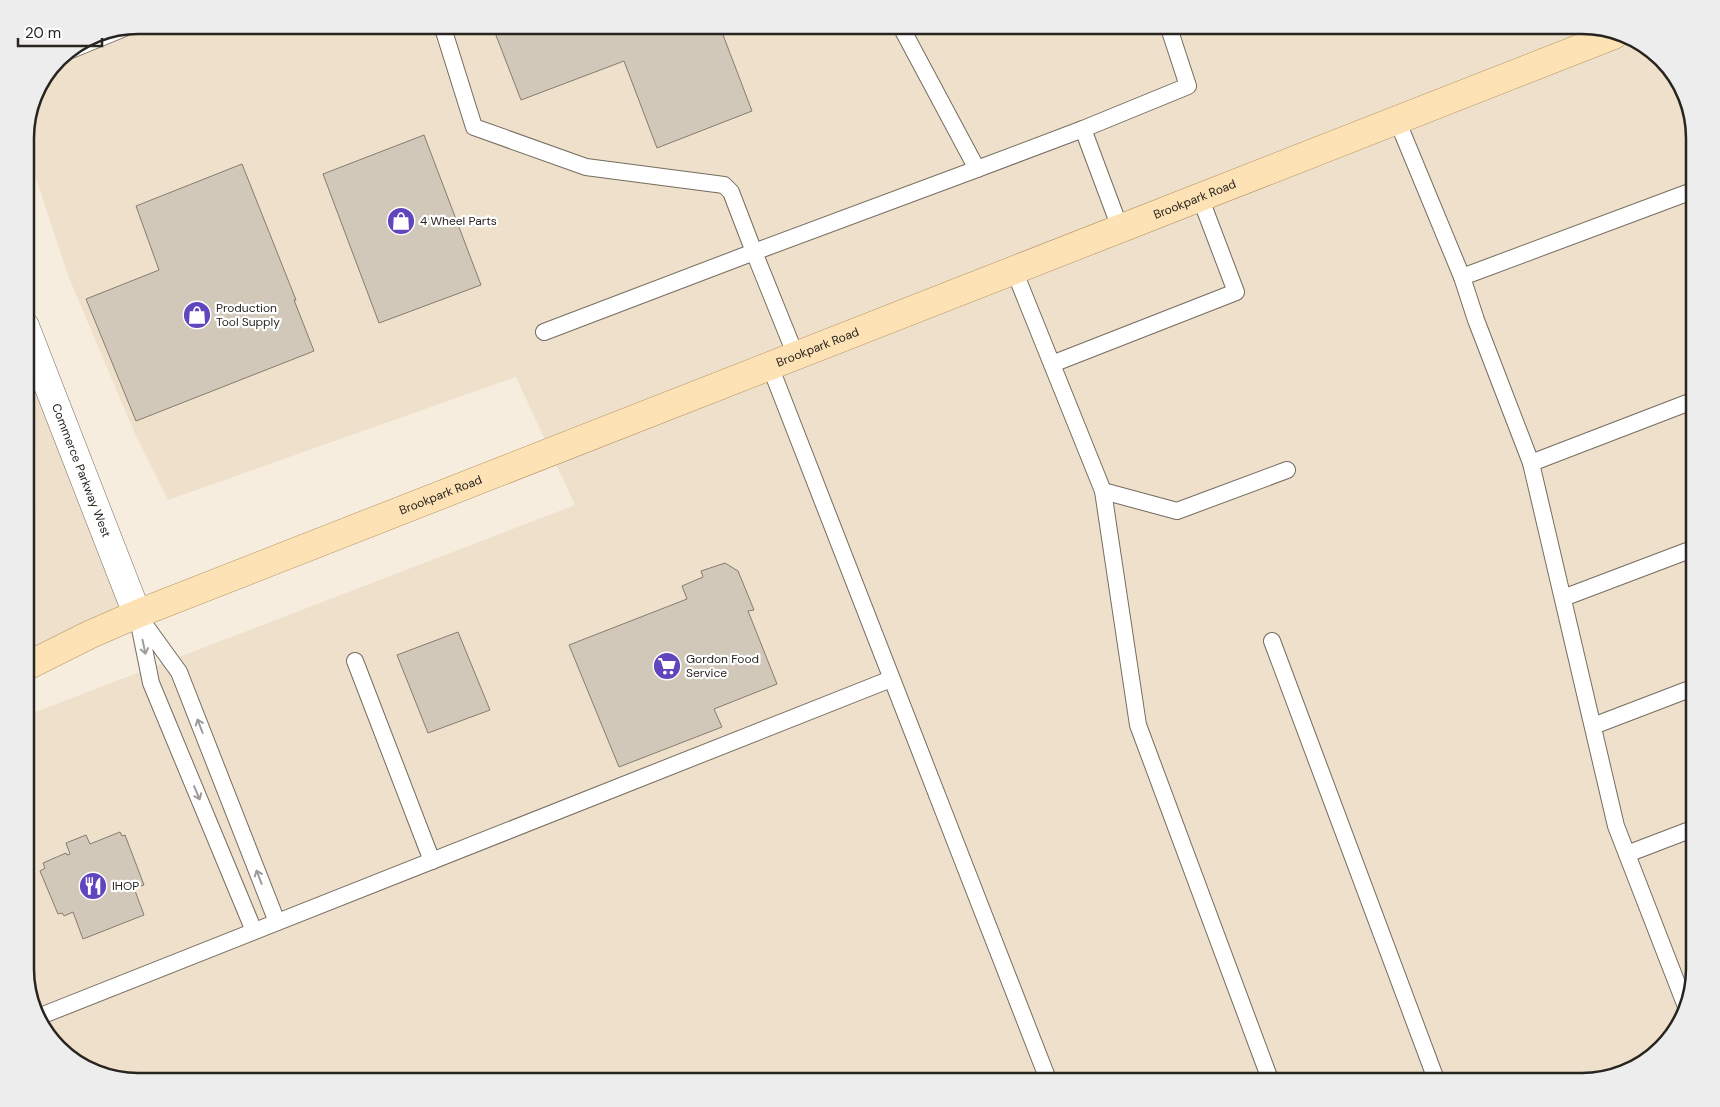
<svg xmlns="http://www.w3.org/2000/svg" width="1720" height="1107" viewBox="0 0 1720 1107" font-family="'DM Sans',sans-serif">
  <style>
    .built { fill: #eee0cb }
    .building { fill: #d1c8ba; stroke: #857c6f }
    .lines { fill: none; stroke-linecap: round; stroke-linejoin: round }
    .lane-casing { stroke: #756c5f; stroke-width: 18 }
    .street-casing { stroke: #756c5f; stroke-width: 29 }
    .primary-casing { stroke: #b29261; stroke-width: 29 }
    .lane { stroke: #fff; stroke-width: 16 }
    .street { stroke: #fff; stroke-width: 28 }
    .primary { stroke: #fde2b5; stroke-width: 28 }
    .oneway { stroke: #9e9c9a }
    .labels { text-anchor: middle; stroke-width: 4.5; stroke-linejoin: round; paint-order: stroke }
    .street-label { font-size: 12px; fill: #28241f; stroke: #fff }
    .poi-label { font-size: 12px; fill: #28241f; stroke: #fff; text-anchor: start }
    .rim { fill: none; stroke: #28241f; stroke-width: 2.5 }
  </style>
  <rect width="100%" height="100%" fill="#f7eddf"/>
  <g class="built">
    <path d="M138,25H1582L1645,44L1680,82L1695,137V970L1676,1032L1638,1067L1583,1082H138L75,1063L40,1026L25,976V716L575,505L516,377L168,500L136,436L69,278L30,160L25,162V131L37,88L58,58L95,33Z"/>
    <path d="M25,323L137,614L25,655Z"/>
  </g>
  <g class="building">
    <path d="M492,25H725L720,27L752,111L657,148L624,61L521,100Z"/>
    <path d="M424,135L481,285L379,323L323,174Z"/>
    <path d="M242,164L296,300H294L314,351L136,421L86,299L159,270L136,206Z"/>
    <path d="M725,563L738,571L754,610L748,611L777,684L714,709L722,727L619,767L569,645L687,599L682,586L703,577L701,571Z"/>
    <path d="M458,632L490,710L428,733L397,655Z"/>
    <path d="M120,832L122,836L125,835L144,885L134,888L144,915L83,939L73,912L64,916L62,913L58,914L40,871L45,868L43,863L66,853L67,855L70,854L66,843L86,835L90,844Z"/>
  </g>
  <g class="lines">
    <defs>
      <g id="lane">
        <path d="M442,25L474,127L586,167L724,185L731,192L754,252L544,332"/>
        <path d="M900,25L977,169L1083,129L1188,86L1168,25"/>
        <path d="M1583,25L1590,44"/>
        <path d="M71,50L127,27"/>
        <path d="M1397,120L1462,277L1476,320L1531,463L1616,826L1685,1004"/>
        <path d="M1083,129L1120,228"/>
        <path d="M1014,270L1103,491L1138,725L1271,1082"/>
        <path d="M1462,277L1695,190"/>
        <path d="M796,356L754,252L977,169"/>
        <path d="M1052,364L1236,292L1200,197"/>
        <path d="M770,366C861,605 957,843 1049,1082"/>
        <path d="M1531,463L1695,400"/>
        <path d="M1103,491L1177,511L1287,470"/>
        <path d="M1563,598L1695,548"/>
        <path d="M1272,641L1437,1082"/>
        <path d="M355,661L432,861"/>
        <path d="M1593,726L1695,687"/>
        <path d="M1627,854L1695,828"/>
        <path d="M254,931L151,683L137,614L179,672L277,922"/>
        <path d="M38,1017L891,679"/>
      </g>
      <g id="street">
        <path id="s1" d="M25,326L137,614"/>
      </g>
      <g id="primary">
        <path id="s2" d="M25,667L89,635L137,614L1614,35"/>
      </g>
    </defs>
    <use href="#lane" class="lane-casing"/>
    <use href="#street" class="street-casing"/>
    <use href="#primary" class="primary-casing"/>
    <use href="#lane" class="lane"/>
    <use href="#street" class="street"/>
    <use href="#primary" class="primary"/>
  </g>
  <defs><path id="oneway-shaft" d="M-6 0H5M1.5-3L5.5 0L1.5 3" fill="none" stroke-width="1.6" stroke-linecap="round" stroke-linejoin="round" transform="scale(1.25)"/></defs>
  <g class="oneway">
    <use href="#oneway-shaft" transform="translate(144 647) rotate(78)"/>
    <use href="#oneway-shaft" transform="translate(200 726) rotate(-111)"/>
    <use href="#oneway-shaft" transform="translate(197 793) rotate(67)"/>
    <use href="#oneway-shaft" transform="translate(259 877) rotate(-111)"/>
  </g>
  <defs>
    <symbol id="shop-disc" viewBox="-11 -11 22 22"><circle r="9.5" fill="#6145bd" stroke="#fff"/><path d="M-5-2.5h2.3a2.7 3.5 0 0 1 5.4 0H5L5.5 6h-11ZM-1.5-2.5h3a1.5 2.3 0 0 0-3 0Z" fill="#fff"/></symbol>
    <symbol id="supermarket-disc" viewBox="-11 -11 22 22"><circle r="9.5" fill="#6145bd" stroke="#fff"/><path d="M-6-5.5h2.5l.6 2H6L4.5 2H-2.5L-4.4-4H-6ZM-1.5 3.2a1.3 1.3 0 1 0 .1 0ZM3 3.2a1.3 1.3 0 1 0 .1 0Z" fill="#fff"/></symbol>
    <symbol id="restaurant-disc" viewBox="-11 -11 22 22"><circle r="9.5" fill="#6145bd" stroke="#fff"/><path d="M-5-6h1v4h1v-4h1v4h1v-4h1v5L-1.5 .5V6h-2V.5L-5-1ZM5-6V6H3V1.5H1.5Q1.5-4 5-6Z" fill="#fff"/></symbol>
  </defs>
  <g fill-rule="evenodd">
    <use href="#shop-disc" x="385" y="205" width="32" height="32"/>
    <use href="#shop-disc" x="181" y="299" width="32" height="32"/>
    <use href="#supermarket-disc" x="651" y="650" width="32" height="32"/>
    <use href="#restaurant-disc" x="77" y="870" width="32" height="32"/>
  </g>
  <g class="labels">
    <g class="street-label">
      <text dy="4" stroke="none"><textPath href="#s2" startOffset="1260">Brookpark Road</textPath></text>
      <text dy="4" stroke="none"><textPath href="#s2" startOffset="855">Brookpark Road</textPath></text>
      <text dy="4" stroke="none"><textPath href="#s1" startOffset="155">Commerce Parkway West</textPath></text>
      <text dy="4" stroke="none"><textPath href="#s2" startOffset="450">Brookpark Road</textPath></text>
    </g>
    <g class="poi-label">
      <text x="420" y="225">4 Wheel Parts</text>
      <text x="216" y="312">Production<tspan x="216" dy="14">Tool Supply</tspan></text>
      <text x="686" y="663">Gordon Food<tspan x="686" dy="14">Service</tspan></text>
      <text x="112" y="890">IHOP</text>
    </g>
  </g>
  <path d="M0 0H1720V1107H0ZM138 34H1582A104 104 0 0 1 1686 138V969A104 104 0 0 1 1582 1073H138A104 104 0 0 1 34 969V138A104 104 0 0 1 138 34Z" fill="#eeeded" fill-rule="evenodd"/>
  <path class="rim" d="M138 34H1582A104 104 0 0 1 1686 138V969A104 104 0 0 1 1582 1073H138A104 104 0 0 1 34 969V138A104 104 0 0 1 138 34Z"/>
  <path d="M18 38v8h84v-8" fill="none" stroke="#28241f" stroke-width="2.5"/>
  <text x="25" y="38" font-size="15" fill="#28241f" stroke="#ffffff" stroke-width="4" paint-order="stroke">20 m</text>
</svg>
